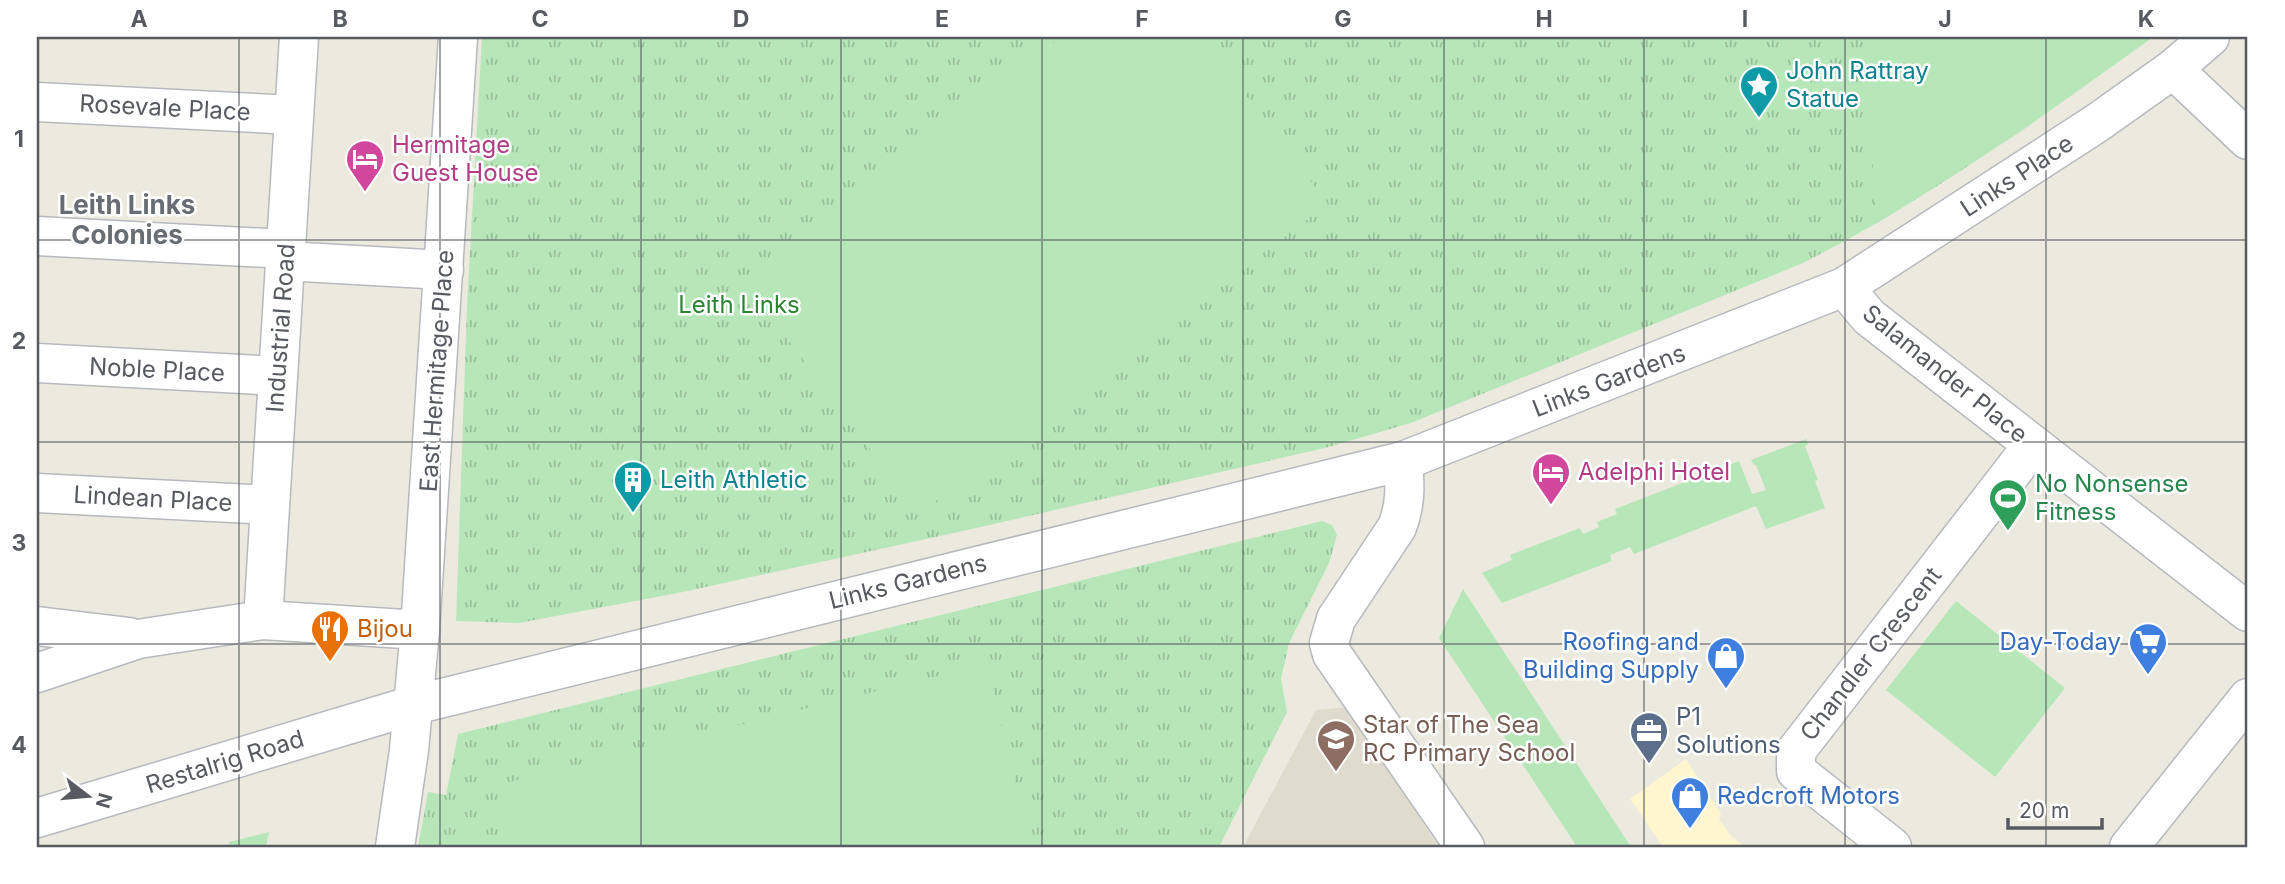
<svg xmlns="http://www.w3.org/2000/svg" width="2285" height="884" viewBox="0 0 2285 884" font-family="Inter,sans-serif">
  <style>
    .commercial { fill: #fff6d0 }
    .education { fill: #dfdcce }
    .park { fill: url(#park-tufts) }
    .garden { fill: #b7e7b9 }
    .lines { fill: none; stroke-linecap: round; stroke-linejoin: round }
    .minor-casing { stroke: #b6b9bf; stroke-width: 41 }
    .minor { stroke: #fff; stroke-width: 38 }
    .grid { fill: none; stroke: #575b61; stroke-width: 2; stroke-opacity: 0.55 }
    .labels { text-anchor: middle; stroke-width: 5; stroke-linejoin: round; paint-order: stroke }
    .culture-label { font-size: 24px; fill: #0d838f; stroke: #fff; text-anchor: start }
    .street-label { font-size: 24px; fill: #575b61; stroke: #fff }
    .hotel-label { font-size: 24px; fill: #b23c85; stroke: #fff; text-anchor: start }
    .park-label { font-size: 24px; fill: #2c8433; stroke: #fff }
    .leisure-label { font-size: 24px; fill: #27864d; stroke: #fff; text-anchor: start }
    .food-label { font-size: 24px; fill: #c56008; stroke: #fff; text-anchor: start }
    .shop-label { font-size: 24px; fill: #366cbe; stroke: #fff; text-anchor: end }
    .service-label { font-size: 24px; fill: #4e5e75; stroke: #fff; text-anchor: start }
    .education-label { font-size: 24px; fill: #785e54; stroke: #fff; text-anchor: start }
    .neighbourhood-label { font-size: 26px; font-weight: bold; fill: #686d73; stroke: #fff }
    .neatline { fill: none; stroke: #575b61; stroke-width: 2.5 }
    .grid-label { font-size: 23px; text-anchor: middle; font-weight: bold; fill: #575b61 }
  </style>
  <defs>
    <pattern id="park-tufts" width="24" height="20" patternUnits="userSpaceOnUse" patternTransform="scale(1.75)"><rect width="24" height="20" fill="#b7e7b9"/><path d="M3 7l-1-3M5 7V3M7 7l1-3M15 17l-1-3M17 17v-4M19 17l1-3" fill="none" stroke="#98be9a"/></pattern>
  </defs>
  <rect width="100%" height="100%" fill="#eceade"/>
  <path class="commercial" d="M1686,759L1721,814L1719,819L1731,836L1745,847H1663L1630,799Z"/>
  <path class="education" d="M1346,707L1439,847H1243L1316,710Z"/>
  <g class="park">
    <path d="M482,37H2153C2040,118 1927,200 1803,263L1411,423L1325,448L972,529L683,592L519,623L456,621L467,306Z"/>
    <path d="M1322,521L1332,525L1337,535L1329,563L1289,643L1281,679L1287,712L1219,847H418L428,792L446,795L458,734Z"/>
  </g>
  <g class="garden">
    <path d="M1061,37H1202L1328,204L919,514L742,279Z"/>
    <path d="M1866,37H2153L2020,132L1876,224Z"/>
    <path d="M1806,439L1808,444L1805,446L1818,480L1815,481L1825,508L1766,529L1756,506L1634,554L1630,547L1610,555L1612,561L1502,603L1482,573L1512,560L1510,555L1580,528L1583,534L1599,527L1597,522L1617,514L1615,509L1739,461L1752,494L1766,490L1756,465H1754L1751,460Z"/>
    <path d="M1463,589L1631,847H1577L1439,638Z"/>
    <path d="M1956,601L2065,688L1995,777L1886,690Z"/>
    <path d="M986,664L1031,847H512L497,785Z"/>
    <path d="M269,832L266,847H228L229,842Z"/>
  </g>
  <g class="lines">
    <defs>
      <g id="minor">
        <path d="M2173,69L2248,140"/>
        <path d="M37,102L294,115"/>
        <path d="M37,236L286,249"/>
        <path d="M285,261L444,270"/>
        <path d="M1844,287L1869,317L2248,612"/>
        <path d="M37,363L278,376"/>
        <path d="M1403,461C1405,485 1406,505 1397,527L1336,619L1329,643L1332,654L1465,847"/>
        <path d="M37,493L269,505"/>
        <path d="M263,620L299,37"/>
        <path d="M37,626L129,637"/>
        <path d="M37,673L138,639L263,620L420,630"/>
        <path d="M37,818L414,705L1403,461L1844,287L2097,123L2173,69L2210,37"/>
        <path d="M395,847L409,750L420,630L458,37"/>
        <path d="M1892,847L1796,771V751L2033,445"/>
        <path d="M2129,847L2248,698"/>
      </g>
    </defs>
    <use href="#minor" class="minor-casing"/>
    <use href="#minor" class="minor"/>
  </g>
  <path class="grid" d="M239,37V847M440,37V847M641,37V847M841,37V847M1042,37V847M1243,37V847M1444,37V847M1644,37V847M1845,37V847M2046,37V847M37,240H2248M37,442H2248M37,644H2248"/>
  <defs>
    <symbol id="sight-pin" viewBox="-11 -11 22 30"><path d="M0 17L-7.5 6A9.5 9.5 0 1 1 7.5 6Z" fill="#0f9aa8" stroke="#fff"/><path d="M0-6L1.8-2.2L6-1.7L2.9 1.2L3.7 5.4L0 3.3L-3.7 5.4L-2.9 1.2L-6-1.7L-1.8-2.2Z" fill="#fff"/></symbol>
    <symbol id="hotel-pin" viewBox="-11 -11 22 30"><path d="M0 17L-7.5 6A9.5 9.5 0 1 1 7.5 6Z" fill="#d1479c" stroke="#fff"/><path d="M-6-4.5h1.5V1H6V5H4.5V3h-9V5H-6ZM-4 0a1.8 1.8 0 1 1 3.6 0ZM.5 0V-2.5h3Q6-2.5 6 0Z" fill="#fff"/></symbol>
    <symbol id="building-pin" viewBox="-11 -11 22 30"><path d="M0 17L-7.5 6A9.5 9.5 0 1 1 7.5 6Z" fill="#0f9aa8" stroke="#fff"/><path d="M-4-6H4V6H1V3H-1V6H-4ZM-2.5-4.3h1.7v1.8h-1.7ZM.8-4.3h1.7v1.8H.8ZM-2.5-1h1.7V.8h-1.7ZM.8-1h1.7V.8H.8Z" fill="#fff"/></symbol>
    <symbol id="stadium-pin" viewBox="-11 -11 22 30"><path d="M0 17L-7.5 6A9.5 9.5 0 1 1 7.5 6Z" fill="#2e9e5b" stroke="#fff"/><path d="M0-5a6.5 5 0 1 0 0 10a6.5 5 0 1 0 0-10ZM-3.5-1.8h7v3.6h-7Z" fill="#fff"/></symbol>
    <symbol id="restaurant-pin" viewBox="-11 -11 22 30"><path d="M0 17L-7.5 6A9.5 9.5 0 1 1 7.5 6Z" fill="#e8710a" stroke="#fff"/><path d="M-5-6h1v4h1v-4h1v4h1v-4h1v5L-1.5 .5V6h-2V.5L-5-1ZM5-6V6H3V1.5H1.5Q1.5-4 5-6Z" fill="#fff"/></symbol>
    <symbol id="supermarket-pin" viewBox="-11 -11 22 30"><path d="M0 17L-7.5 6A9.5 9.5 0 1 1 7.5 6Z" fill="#3f7fe0" stroke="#fff"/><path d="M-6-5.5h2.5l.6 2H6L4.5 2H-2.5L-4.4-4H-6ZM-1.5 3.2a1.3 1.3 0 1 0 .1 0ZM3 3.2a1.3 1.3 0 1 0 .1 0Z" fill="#fff"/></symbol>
    <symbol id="shop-pin" viewBox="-11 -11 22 30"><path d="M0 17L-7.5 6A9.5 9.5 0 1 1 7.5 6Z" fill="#3f7fe0" stroke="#fff"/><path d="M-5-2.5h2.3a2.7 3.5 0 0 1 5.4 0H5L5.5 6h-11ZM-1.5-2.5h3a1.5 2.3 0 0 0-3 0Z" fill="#fff"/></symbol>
    <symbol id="office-pin" viewBox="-11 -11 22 30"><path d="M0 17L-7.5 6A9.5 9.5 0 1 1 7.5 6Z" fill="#5c6f8a" stroke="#fff"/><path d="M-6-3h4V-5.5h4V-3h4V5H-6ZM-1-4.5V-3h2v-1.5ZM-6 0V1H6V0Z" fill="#fff"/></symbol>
    <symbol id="school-pin" viewBox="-11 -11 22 30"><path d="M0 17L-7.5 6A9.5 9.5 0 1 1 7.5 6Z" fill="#8d6e63" stroke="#fff"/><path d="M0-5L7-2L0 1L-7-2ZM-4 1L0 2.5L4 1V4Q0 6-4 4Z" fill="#fff"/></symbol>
  </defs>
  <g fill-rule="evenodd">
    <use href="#sight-pin" x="1737" y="63" width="44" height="60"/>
    <use href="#hotel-pin" x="343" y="137" width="44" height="60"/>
    <use href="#hotel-pin" x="1529" y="450" width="44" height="60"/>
    <use href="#building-pin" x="611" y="458" width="44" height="60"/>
    <use href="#stadium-pin" x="1986" y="476" width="44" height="60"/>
    <use href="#restaurant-pin" x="308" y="607" width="44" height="60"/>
    <use href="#supermarket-pin" x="2126" y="620" width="44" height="60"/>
    <use href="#shop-pin" x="1704" y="634" width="44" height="60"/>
    <use href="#office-pin" x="1627" y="709" width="44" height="60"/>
    <use href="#school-pin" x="1314" y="717" width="44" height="60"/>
    <use href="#shop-pin" x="1668" y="774" width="44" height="60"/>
  </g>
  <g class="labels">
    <g class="culture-label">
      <text x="1786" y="79">John Rattray<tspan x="1786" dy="28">Statue</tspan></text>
      <text x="660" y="488">Leith Athletic</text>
    </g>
    <g class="street-label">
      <text transform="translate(165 108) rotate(3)" y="8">Rosevale Place</text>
      <text transform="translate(2017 176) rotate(-33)" y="8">Links Place</text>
      <text transform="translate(281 328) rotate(-86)" y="8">Industrial Road</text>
      <text transform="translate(157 370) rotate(3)" y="8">Noble Place</text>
      <text transform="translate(437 371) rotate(-86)" y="8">East Hermitage Place</text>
      <text transform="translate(1945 374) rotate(39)" y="8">Salamander Place</text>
      <text transform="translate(1609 381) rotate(-21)" y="8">Links Gardens</text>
      <text transform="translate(153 499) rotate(3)" y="8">Lindean Place</text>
      <text transform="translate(908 582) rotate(-14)" y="8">Links Gardens</text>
      <text transform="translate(1871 654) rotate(-52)" y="8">Chandler Crescent</text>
      <text transform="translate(225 762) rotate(-17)" y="8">Restalrig Road</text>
    </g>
    <g class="hotel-label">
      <text x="392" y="153">Hermitage<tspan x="392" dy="28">Guest House</tspan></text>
      <text x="1578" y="480">Adelphi Hotel</text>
    </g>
    <g class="park-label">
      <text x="739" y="313">Leith Links</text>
    </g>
    <g class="leisure-label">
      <text x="2035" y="492">No Nonsense<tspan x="2035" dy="28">Fitness</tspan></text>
    </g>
    <g class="food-label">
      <text x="357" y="637">Bijou</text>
    </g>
    <g class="shop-label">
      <text x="1699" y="650">Roofing and<tspan x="1699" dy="28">Building Supply</tspan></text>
      <text x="2121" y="650">Day-Today</text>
      <text x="1717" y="804" text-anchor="start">Redcroft Motors</text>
    </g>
    <g class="service-label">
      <text x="1676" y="725">P1<tspan x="1676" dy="28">Solutions</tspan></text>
    </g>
    <g class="education-label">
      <text x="1363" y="733">Star of The Sea<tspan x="1363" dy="28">RC Primary School</tspan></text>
    </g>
    <g class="neighbourhood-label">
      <text x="127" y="214">Leith Links<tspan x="127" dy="30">Colonies</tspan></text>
    </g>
  </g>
  <rect width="2285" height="884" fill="none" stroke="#ffffff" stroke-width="77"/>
  <g transform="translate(88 796) rotate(106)" stroke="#ffffff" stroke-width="5" paint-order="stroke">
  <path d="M0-5L12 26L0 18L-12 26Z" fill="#575b61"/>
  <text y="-10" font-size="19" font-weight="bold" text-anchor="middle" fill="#575b61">N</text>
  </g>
  <path d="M2008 818v10h94v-10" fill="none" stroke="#575b61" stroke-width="3.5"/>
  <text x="2019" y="818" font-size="21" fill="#575b61" stroke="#ffffff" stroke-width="5" paint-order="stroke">20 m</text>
  <rect x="38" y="38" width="2208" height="808" class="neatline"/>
  <g class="grid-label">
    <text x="139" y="27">A</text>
    <text x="340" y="27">B</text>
    <text x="540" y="27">C</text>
    <text x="741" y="27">D</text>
    <text x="942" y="27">E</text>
    <text x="1142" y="27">F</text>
    <text x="1343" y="27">G</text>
    <text x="1544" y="27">H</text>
    <text x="1745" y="27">I</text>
    <text x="1945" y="27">J</text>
    <text x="2146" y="27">K</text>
    <text x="19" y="147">1</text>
    <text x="19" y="349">2</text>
    <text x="19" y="551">3</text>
    <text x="19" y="753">4</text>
  </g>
</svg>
